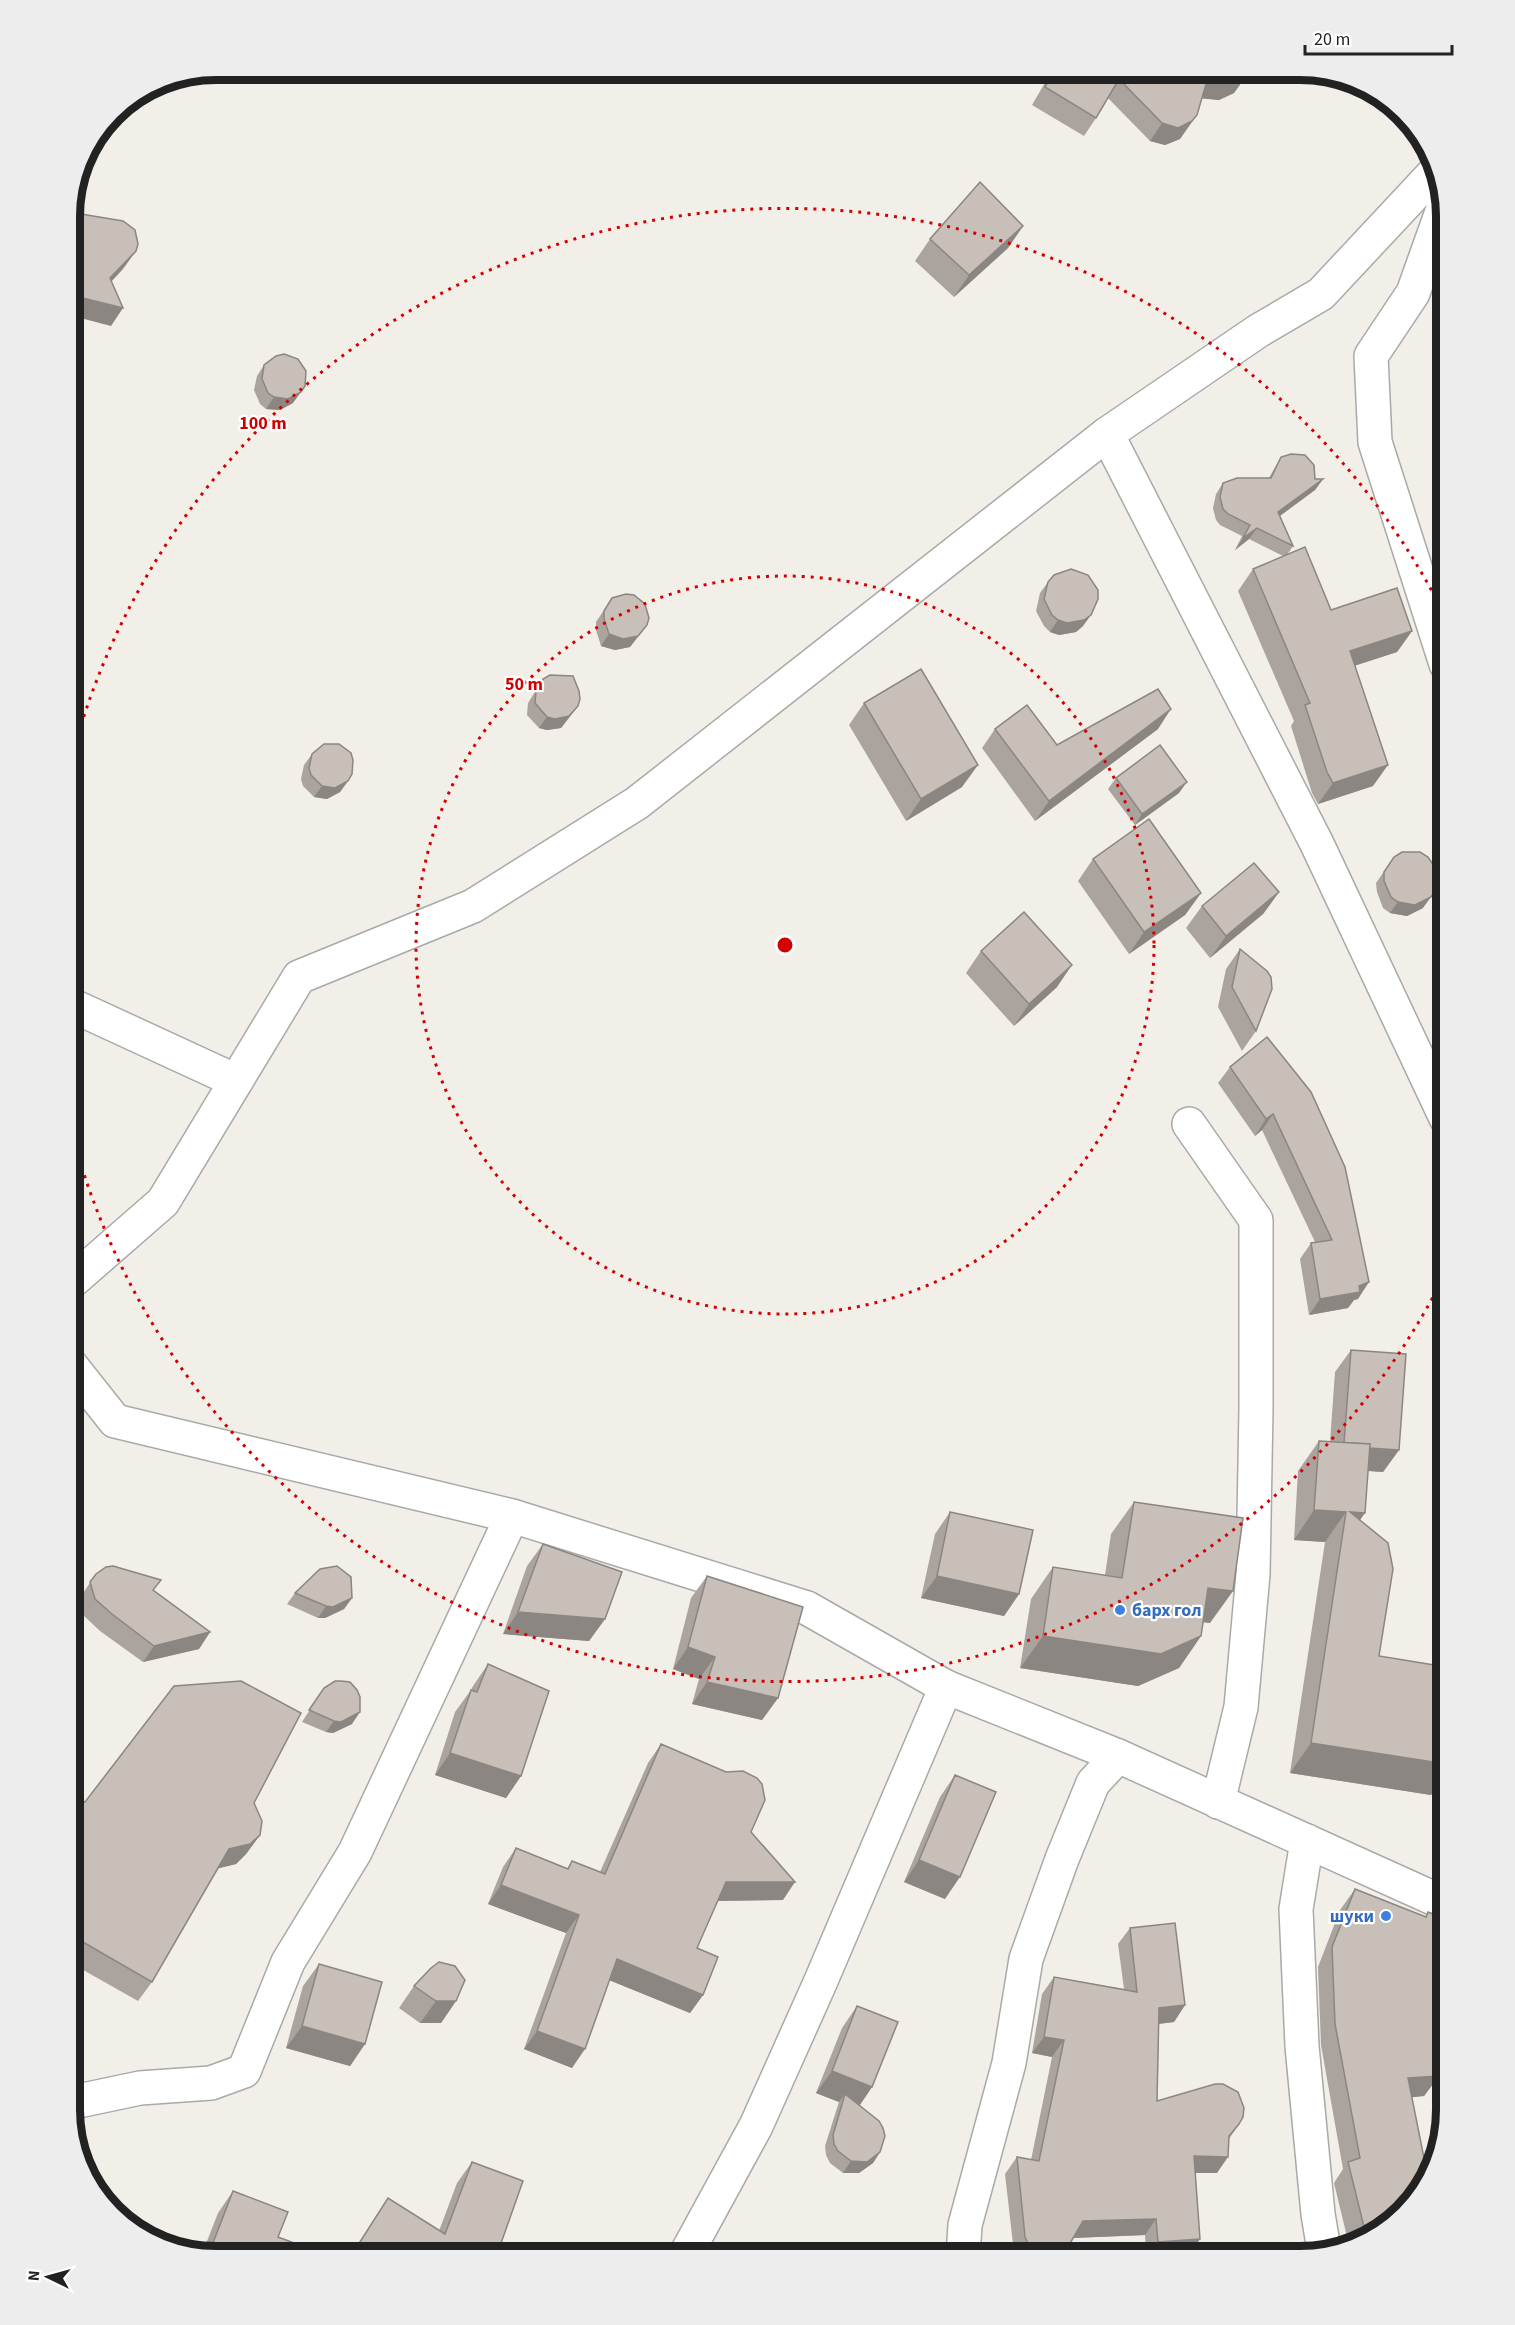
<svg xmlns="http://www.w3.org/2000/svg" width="1515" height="2325" viewBox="0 0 1515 2325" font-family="'Source Sans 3',sans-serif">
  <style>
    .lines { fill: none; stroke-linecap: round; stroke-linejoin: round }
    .minor-casing { stroke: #a9a9a9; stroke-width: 36 }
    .minor { stroke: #fff; stroke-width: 33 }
    .wall { fill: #aba49e }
    .shaded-wall { fill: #8b8681 }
    .building { fill: #c7bfb8; stroke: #8b8681; stroke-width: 1.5 }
    .ring { fill: none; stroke: #d40000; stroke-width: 3; stroke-dasharray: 3 6 }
    .shop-dot { fill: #3f7fe0; stroke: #fff; stroke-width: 2 }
    .labels { text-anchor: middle; stroke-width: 4.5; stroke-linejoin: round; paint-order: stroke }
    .shop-label { font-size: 18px; font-weight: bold; fill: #366cbe; stroke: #fff; text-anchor: start }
    .rim { fill: none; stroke: #222; stroke-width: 8 }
    .centre { fill: #d40000; stroke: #fff; stroke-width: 3 }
    .ring-label { font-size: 18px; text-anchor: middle; font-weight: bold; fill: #d40000; stroke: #fff; stroke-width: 4.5; stroke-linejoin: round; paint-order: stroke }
  </style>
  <rect width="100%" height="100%" fill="#f2efe9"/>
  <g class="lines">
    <defs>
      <g id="minor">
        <path d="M1444,206L1413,293L1371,356L1375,442L1446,664"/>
        <path d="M1107,434L1317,844L1446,1118"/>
        <path d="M69,1004L236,1081"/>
        <path d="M1189,1124L1256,1220V1408L1253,1574L1241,1707L1218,1802"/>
        <path d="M69,1284L163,1202L299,977L473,906L637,803L1107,434L1258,331L1321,294L1436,171"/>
        <path d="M69,1363L115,1421L512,1516L807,1608L946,1687L1118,1756L1446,1904"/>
        <path d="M1307,1841L1296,1909L1302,2046L1318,2214L1324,2250"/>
        <path d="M69,2103L140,2088L211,2083L244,2071L288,1962L355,1852L512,1516"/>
        <path d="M685,2256L756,2126L820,1983L946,1687"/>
        <path d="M963,2256L965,2225L1009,2063L1026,1959L1062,1859L1093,1783L1118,1756"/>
      </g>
    </defs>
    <use href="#minor" class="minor-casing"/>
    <use href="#minor" class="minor"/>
  </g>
  <g class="wall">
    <path d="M1053,69H1182L1191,75L1195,69H1251L1234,93L1219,100L1202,98L1180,139L1165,145L1150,141L1108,98L1096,118L1084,136L1032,105Z"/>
    <path d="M1023,226L1008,248L954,297L915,261L930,239Z"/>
    <path d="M264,365L293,403L280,410L266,409L260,404L254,390L257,376Z"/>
    <path d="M1281,457L1315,479H1323L1315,490L1280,516L1293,546L1287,555L1331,610L1412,631L1397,652L1354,666L1373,786L1318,804L1312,793L1291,726L1294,721L1238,591L1253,569L1283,556L1249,539L1235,550L1242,536L1220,525L1216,520L1213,508L1216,494L1223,483L1269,478L1274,469Z"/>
    <path d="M1048,582L1083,626L1076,632L1059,635L1050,632L1044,626L1036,611L1040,593Z"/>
    <path d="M612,598L647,625L630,647L615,650L601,646L596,630V622Z"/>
    <path d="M543,679L578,706L561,728L547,730L539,728L527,715L528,703Z"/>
    <path d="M864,703L962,787L906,821L849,725Z"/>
    <path d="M995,729L1057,745L1158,729L1035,821L982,748Z"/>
    <path d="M312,754L348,781L340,792L327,799L314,797L303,786L301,779L304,765Z"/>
    <path d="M1116,778L1179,793L1135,825L1108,789Z"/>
    <path d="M1394,857L1423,908L1407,916L1390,913L1383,908L1377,892L1376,883Z"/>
    <path d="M1093,859L1201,893L1185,915L1129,954L1078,881Z"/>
    <path d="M1279,892L1263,914L1210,958L1186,928L1202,906Z"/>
    <path d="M1240,949L1256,1031L1242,1051L1218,1007L1226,969Z"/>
    <path d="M981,951L1057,987L1014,1026L966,973Z"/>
    <path d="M1267,1037L1358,1299L1354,1300L1348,1308L1309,1315L1300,1259L1311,1243L1315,1242L1262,1130L1255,1136L1218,1083L1230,1067Z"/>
    <path d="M1351,1350L1399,1450L1383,1472L1368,1471L1360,1520L1379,1656L1446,1667V1773L1431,1795L1290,1773L1325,1542L1294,1540L1298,1471L1319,1441L1330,1442L1335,1372Z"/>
    <path d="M1134,1502L1210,1623L1203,1622L1201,1636L1179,1668L1138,1686L1020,1668L1031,1599L1053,1567L1105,1575L1111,1534Z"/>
    <path d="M950,1512L1019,1594L1004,1616L921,1598L935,1534Z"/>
    <path d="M543,1544L605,1619L589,1641L503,1634L527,1566Z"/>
    <path d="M96,1574L154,1591L210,1632L199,1649L143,1662L100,1631L83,1615L79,1599Z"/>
    <path d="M707,1576L778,1698L762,1720L692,1704L699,1679L673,1669L691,1598Z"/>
    <path d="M295,1593L352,1598L344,1609L325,1618H318L287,1604Z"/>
    <path d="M488,1664L521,1776L506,1798L435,1775L455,1712L471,1690L473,1686Z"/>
    <path d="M324,1688L352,1724L333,1733L326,1732L302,1722Z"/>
    <path d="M661,1744L751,1832L783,1900L718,1901L697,1948L703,1995L690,2013L609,1980L572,2068L524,2049L566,1933L488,1904L503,1867L516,1848L567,1869L572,1861L600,1872L648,1763Z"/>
    <path d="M955,1775L945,1899L904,1882L940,1797Z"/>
    <path d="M72,1799L85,1802L254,1803L260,1835L246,1854L236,1864L218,1868L152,1982L138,2001L69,1962V1803Z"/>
    <path d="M1355,1889L1425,1917L1428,1912L1439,2076L1424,2096L1412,2097L1422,2191L1365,2241L1349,2245L1334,2183L1343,2169L1321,2045L1318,1967L1340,1910Z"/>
    <path d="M1130,1928L1185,2005L1174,2022L1159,2024L1157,2101L1239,2124L1229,2139L1217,2173H1195L1189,2256H1146L1145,2235L1074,2238L1062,2256H1015L1014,2253L1005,2174L1017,2157L1031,2160L1052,2057L1032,2053L1042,1994L1054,1977L1124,1989L1118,1944Z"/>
    <path d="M319,1964L365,2044L350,2066L286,2048L303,1986Z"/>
    <path d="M414,1986L456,2001L441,2023H420L399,2008Z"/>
    <path d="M857,2006L872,2087L860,2105L880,2152L873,2163L859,2173H843L830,2163L826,2155L825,2146L838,2105L839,2102L816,2093L842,2028Z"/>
    <path d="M472,2162L493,2256H350L388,2198L439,2231L457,2183Z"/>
    <path d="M233,2191L278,2237L329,2256H206L202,2254L218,2213Z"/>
  </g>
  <g class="shaded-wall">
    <path d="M1251,69L1234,93L1219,100L1186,97L1199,79Z"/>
    <path d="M1197,115L1180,139L1165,145L1150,141L1162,123Z"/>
    <path d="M1023,226L1008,248L954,297L969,275Z"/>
    <path d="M136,251L123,269L98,296L110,278Z"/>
    <path d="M71,295L123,308L111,326L69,315V298Z"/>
    <path d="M301,392L293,403L280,410L266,409L274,397Z"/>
    <path d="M1323,479L1315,490L1270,523L1278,512Z"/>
    <path d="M1257,528L1249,539L1235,550L1243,538Z"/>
    <path d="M1091,615L1083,626L1076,632L1059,635L1050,632L1058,620Z"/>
    <path d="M647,625L630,647L615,650L601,646L609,634Z"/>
    <path d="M1412,631L1397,652L1335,672L1350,651Z"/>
    <path d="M578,706L561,728L547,730L539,728L547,717Z"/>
    <path d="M1171,709L1158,729L1035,821L1049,801Z"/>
    <path d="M978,765L962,787L906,821L921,799Z"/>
    <path d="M1388,765L1373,786L1318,804L1333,783Z"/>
    <path d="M348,781L340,792L327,799L314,797L322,786Z"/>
    <path d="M1187,782L1179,793L1135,825L1142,814Z"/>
    <path d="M1279,892L1263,914L1210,958L1226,936Z"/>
    <path d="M1201,893L1185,915L1129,954L1144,932Z"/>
    <path d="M1431,897L1423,908L1407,916L1390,913L1398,902Z"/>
    <path d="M1072,965L1057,987L1014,1026L1029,1004Z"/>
    <path d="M1273,1114L1262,1130L1255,1136L1266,1119Z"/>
    <path d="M1369,1282L1358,1299L1354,1300L1348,1308L1309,1315L1320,1299Z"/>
    <path d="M1344,1446L1399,1450L1383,1472L1329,1468Z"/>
    <path d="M1314,1510L1346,1512L1325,1542L1294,1540Z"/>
    <path d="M1350,1512L1365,1513L1344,1543Z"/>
    <path d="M937,1576L1019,1594L1004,1616L921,1598Z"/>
    <path d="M1208,1588L1233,1591L1210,1623L1185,1620Z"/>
    <path d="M352,1598L344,1609L325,1618H318L326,1606Z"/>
    <path d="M518,1612L605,1619L589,1641L503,1634Z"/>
    <path d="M210,1632L199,1649L143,1662L154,1646Z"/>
    <path d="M1043,1636H1201L1179,1668L1138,1686L1020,1668Z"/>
    <path d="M688,1647L715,1657L699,1679L673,1669Z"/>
    <path d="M707,1682L778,1698L762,1720L692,1704Z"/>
    <path d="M360,1712L352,1724L333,1733L326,1732L334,1721Z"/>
    <path d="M1311,1743L1446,1764V1773L1431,1795L1290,1773Z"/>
    <path d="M450,1753L521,1776L506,1798L435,1775Z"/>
    <path d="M260,1835L246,1854L236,1864L216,1869L229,1849Z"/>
    <path d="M919,1860L960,1877L945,1899L904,1882Z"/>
    <path d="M726,1882H795L783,1900L713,1901Z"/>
    <path d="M501,1885L579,1915L566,1933L488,1904Z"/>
    <path d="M617,1959L703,1995L690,2013L604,1978Z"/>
    <path d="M436,2001H456L441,2023H420Z"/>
    <path d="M1185,2005L1174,2022L1148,2025L1159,2008Z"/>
    <path d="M302,2026L365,2044L350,2066L286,2048Z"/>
    <path d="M537,2031L585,2049L572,2068L524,2049Z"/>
    <path d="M1044,2037L1064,2040L1052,2057L1032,2053Z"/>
    <path d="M832,2071L872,2087L857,2109L845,2094L839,2102L816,2093Z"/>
    <path d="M1439,2076L1424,2096L1394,2099L1408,2078Z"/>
    <path d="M880,2152L873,2163L859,2173H843L851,2161Z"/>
    <path d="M1194,2156L1228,2157L1217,2173H1183Z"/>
    <path d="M1156,2219L1145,2235L1072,2238L1083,2221Z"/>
    <path d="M1200,2239L1189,2256H1149L1158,2242Z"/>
    <path d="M493,2244L500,2246L493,2256H485Z"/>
  </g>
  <g class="building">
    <path d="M1055,69H1182L1193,75L1196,69H1251L1246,75L1232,82L1199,79L1206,84L1197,115L1192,121L1178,128L1162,123L1119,79L1096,118L1045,87Z"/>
    <path d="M980,182L1023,226L969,275L930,239Z"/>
    <path d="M69,212L123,221L135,230L138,244L136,251L110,278L123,308L71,295L69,289Z"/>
    <path d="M284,354L298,359L306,371L305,386L301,392L288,399L274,397L268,393L262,379L264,365L276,356Z"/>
    <path d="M1291,454L1305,455L1314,465L1315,479H1323L1278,512L1293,546L1257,528L1243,538L1250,525L1228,514L1223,509L1220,497L1223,483L1237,478H1271L1281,457Z"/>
    <path d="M1305,547L1331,610L1397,588L1412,631L1350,651L1388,765L1333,783L1327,772L1305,705L1310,703L1253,569Z"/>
    <path d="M1071,569L1088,575L1098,590V599L1091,615L1084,620L1067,623L1058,620L1052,615L1044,599L1048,582L1054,575Z"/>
    <path d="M626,594L634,595L645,604L649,618L647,625L638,636L623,639L609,634L604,619V611L612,598Z"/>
    <path d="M921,669L978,765L921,799L864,703Z"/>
    <path d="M550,675L573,676L579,691L580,699L578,706L569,716L555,719L547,717L535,703L536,691L543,679Z"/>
    <path d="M1158,689L1171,709L1049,801L995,729L1027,705L1057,745Z"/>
    <path d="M324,744H339L351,753L353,760L352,774L348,781L335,788L322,786L311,775L309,768L312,754Z"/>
    <path d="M1160,745L1187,782L1142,814L1116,778Z"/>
    <path d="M1149,819L1201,893L1144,932L1093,859Z"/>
    <path d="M1402,852H1420L1428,857L1438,872L1436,890L1431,897L1415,905L1398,902L1391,897L1384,881V872L1394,857Z"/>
    <path d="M1254,863L1279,892L1226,936L1202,906Z"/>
    <path d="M1024,912L1072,965L1029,1004L981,951Z"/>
    <path d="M1240,949L1267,971L1271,977L1272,989L1256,1031L1232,987Z"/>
    <path d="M1267,1037L1311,1092L1345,1167L1369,1282L1359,1286L1360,1292L1320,1299L1311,1243L1332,1240L1273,1114L1266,1119L1230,1067Z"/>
    <path d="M1351,1350L1406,1354L1399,1450L1369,1448L1370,1444L1344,1443Z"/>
    <path d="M1319,1441L1370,1444L1365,1513L1350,1512L1388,1543L1393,1569L1379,1656L1446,1667V1764L1311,1743L1346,1512L1314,1510Z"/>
    <path d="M1134,1502L1243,1518L1233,1591L1208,1588L1201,1636L1161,1654L1043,1636L1053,1567L1122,1578Z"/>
    <path d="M950,1512L1033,1530L1019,1594L937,1576Z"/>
    <path d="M543,1544L622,1572L605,1619L518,1612Z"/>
    <path d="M113,1566L161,1580L153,1590L210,1632L154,1646L112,1614L95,1599L90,1582L96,1574L106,1567Z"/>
    <path d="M337,1566L351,1577L352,1598L333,1607L326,1606L295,1593L320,1569Z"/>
    <path d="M707,1576L803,1607L778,1698L707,1682L715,1657L688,1647Z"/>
    <path d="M488,1664L549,1691L521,1776L450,1753L471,1690L477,1692Z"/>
    <path d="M241,1681L301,1713L254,1803L262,1821L260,1835L250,1844L229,1849L152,1982L69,1934V1809L72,1799L85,1802L174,1686Z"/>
    <path d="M335,1681H341L350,1682L357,1690L360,1697V1712L341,1722L334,1721L309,1710L324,1688Z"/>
    <path d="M661,1744L726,1772L743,1771L757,1778L762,1784L765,1800L751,1832L795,1882H726L697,1948L718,1957L703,1995L617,1959L585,2049L537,2031L579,1915L501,1885L516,1848L568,1869L572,1861L605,1874Z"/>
    <path d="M955,1775L996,1792L960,1877L919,1860Z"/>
    <path d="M1355,1889L1426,1917L1428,1912L1446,1919V2058L1439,2076L1408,2078L1427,2173L1422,2191L1367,2239L1348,2162L1360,2158L1335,2024L1332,1947Z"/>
    <path d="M1175,1923L1185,2005L1159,2008L1157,2101L1215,2084H1223L1238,2092L1244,2108L1243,2117L1239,2124L1229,2136L1228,2157L1194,2156L1200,2239L1158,2242L1156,2219L1083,2221L1065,2252L1056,2256H1034L1025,2237L1017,2157L1039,2161L1064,2040L1044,2037L1054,1977L1137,1992L1130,1928Z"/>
    <path d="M439,1962L455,1966L465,1980L456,2001H436L414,1986L431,1968Z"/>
    <path d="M319,1964L382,1982L365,2044L302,2026Z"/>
    <path d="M857,2006L898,2022L872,2087L832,2071Z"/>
    <path d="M845,2094L879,2121L883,2128L885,2136L880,2152L867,2162L851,2161L838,2151L834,2144L833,2135Z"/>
    <path d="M472,2162L523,2181L500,2246L493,2244L489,2256H351L388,2198L445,2234Z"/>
    <path d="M233,2191L288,2212L278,2237L329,2256H208Z"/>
    <path d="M788,2255L825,2256H787Z"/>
  </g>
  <g class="ring">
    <circle cx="785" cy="945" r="369"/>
    <path d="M1445 1274A738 738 0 0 1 71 1130M71 760A738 738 0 0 1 1445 616"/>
  </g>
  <g class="shop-dot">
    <circle cx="1120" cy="1610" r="6"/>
    <circle cx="1386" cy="1916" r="6"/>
  </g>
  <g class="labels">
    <g class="shop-label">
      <text x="1132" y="1616">барх гол</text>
      <text x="1374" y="1922" text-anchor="end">шуки</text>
    </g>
  </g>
  <path d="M0 0H1515V2325H0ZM216 80H1300A136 136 0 0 1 1436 216V2110A136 136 0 0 1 1300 2246H216A136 136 0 0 1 80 2110V216A136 136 0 0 1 216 80Z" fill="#ededed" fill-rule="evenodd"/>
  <path class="rim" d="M216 80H1300A136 136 0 0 1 1436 216V2110A136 136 0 0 1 1300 2246H216A136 136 0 0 1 80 2110V216A136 136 0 0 1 216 80Z"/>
  <circle cx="785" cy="945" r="9" class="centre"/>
  <g class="ring-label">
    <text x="263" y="429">100 m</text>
    <text x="524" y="690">50 m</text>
  </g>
  <g transform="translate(48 2277) rotate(275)" stroke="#ffffff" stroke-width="4.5" paint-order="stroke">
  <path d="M0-4.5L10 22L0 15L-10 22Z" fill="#222222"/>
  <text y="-9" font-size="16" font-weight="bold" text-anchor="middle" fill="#222222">N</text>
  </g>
  <path d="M1305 45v9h147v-9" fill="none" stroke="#222222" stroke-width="3"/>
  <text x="1314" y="45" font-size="18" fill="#222222" stroke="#ffffff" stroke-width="4.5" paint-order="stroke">20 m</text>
</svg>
